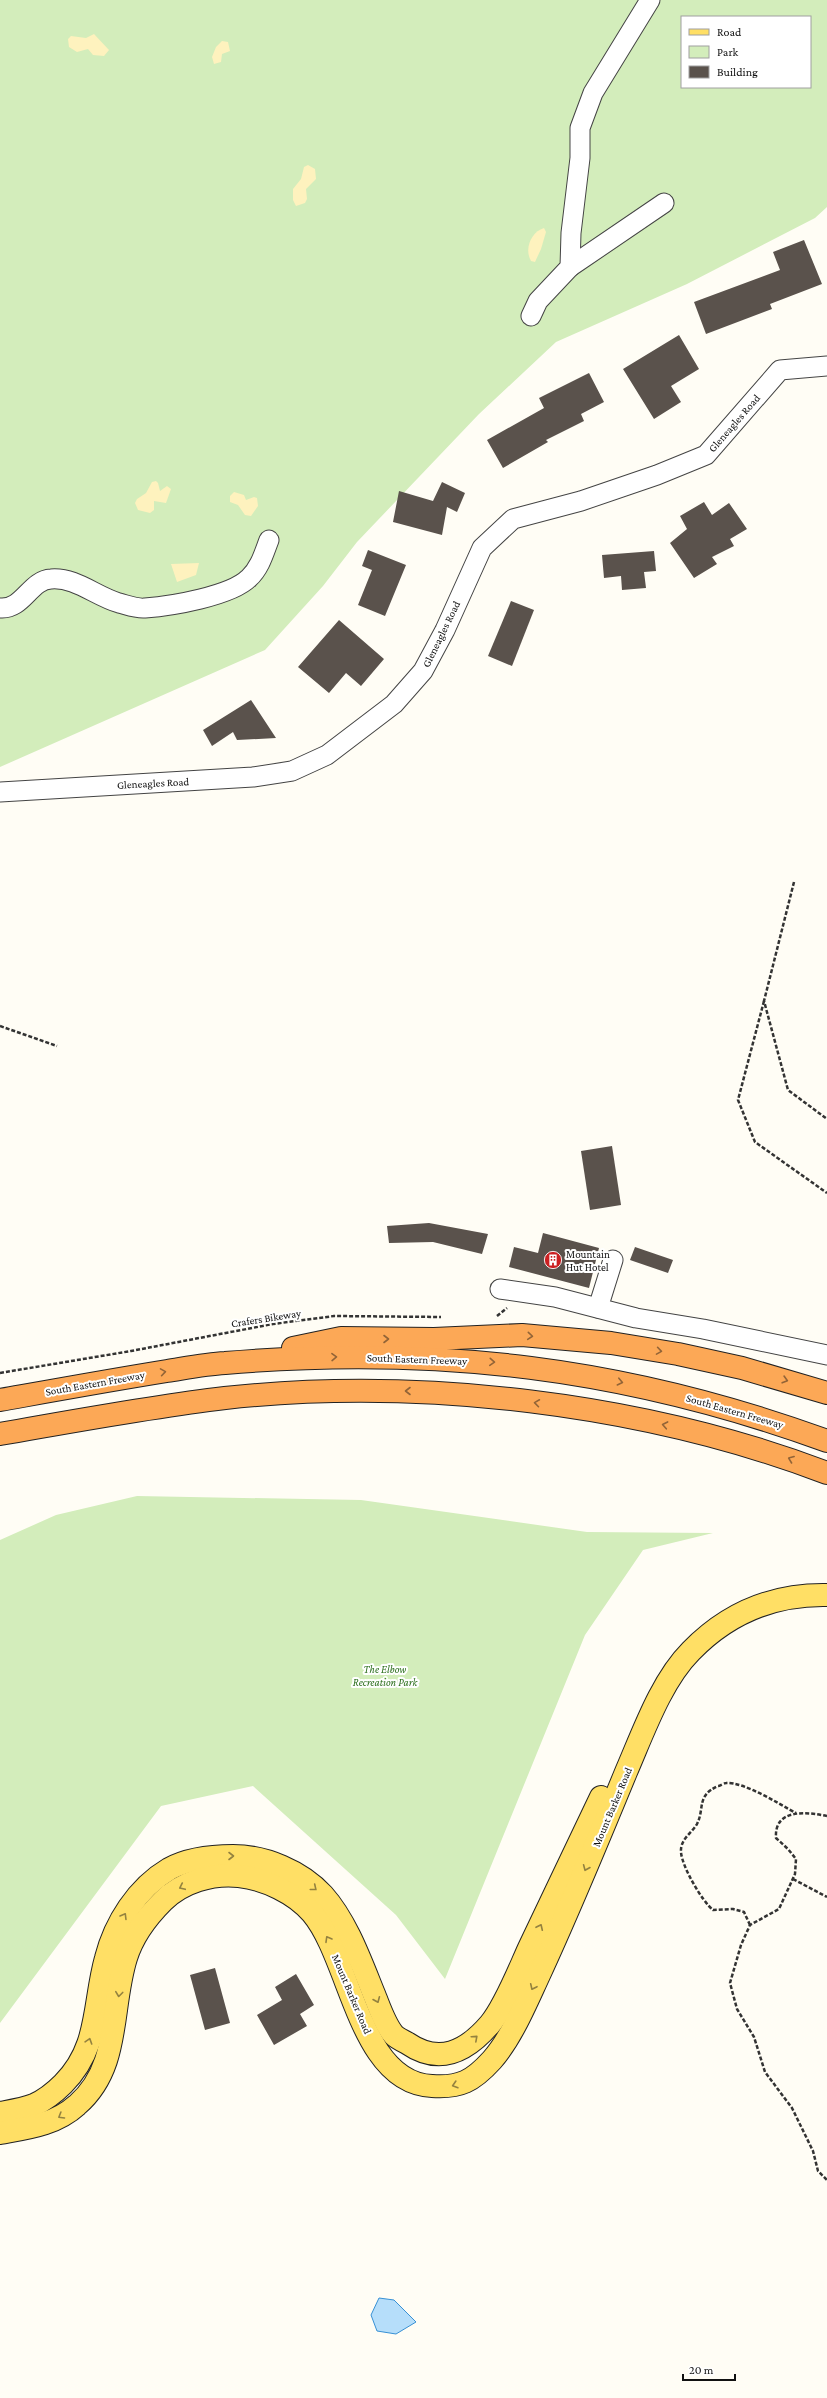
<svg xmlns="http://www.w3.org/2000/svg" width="827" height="2398" viewBox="0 0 827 2398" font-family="'Crimson Pro',serif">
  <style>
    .green { fill: #d3edbb; fill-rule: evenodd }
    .sand { fill: #fef2be }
    .water { fill: #b6defa; stroke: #3891d5 }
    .building { fill: #5a524c }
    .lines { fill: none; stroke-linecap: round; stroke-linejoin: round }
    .minor-casing { stroke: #444; stroke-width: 21 }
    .major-casing { stroke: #222; stroke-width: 24 }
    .highway-casing { stroke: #222; stroke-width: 24 }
    .path { stroke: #333; stroke-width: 2.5; stroke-dasharray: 4 2; stroke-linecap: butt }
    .minor { stroke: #fff; stroke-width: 19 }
    .major { stroke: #ffdf65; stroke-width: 22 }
    .highway { stroke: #fca856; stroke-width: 22 }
    .oneway { stroke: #926437 }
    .oneway2 { stroke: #94823f }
    .labels { text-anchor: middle; stroke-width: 4; stroke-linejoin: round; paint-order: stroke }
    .street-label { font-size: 11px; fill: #111; stroke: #fff }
    .poi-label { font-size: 11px; fill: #111; stroke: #fff; text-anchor: start }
    .park-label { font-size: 11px; font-style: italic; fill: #2a6e1b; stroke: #fff }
  </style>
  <rect width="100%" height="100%" fill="#fffdf5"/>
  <g class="green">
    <path d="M0,0H827V207L815,218L687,284L556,342L479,414L357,542L323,586L265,650L0,767ZM682,17H810V87H682Z"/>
    <path d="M137,1496L361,1500L587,1532L713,1533L643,1550L585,1635L445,1979L396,1915L253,1786L161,1806L0,2023V1540L56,1515Z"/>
  </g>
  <g class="sand">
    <path d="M94,34L109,50L104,56L93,55L88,49L77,52L69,47L68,39L71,36L86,38Z"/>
    <path d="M222,41L228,42L230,51L222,54L221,62L214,64L212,57L216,47Z"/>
    <path d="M308,165L315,169L316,179L306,189L307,199L305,203L296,206L293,200V189L301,179L304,167Z"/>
    <path d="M544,228L546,232L541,249L535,262L531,261C524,249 531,232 544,228Z"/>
    <path d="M156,481L158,483L160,491L167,486L171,489L166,503L154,501V510L150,513L138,510L135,503L137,499L146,493L152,482Z"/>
    <path d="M234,492L244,495L246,500L254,497L257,498L258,506L251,516L245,515L238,505L230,502V496Z"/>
    <path d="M199,563L196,575L177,582L171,564Z"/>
  </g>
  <path class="water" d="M379,2298L394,2300L416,2322L396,2334L377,2331L371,2315Z"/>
  <g class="building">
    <path d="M804,240L822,284L770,304L772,309L706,334L694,302L780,270L773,252Z"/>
    <path d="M679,335L699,369L671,386L681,402L654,419L623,369Z"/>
    <path d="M589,373L604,402L581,414L584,421L546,440L548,442L503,468L487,440L544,408L539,398Z"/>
    <path d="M442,482L465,493L457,512L447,507L442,535L393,522L399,491L433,501Z"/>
    <path d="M704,502L712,515L729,503L747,529L730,539L734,546L712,557L717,564L694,578L670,543L687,529L680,516Z"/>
    <path d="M368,550L406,565L385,616L358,605L372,570L362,566Z"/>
    <path d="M654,551L656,571L644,572L646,588L622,590L621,576L604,578L602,555Z"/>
    <path d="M511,601L534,610L512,666L488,656Z"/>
    <path d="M339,620L384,659L361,686L346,673L329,693L298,667Z"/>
    <path d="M251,700L276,738L237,740L233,732L212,746L203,730Z"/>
    <path d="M612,1146L621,1205L590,1210L581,1151Z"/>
    <path d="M429,1223L488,1234L482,1254L433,1242L389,1243L387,1226Z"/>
    <path d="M543,1233L599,1248L589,1288L509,1267L514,1247L538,1253Z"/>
    <path d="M635,1247L673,1260L668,1273L630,1260Z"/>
    <path d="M215,1968L230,2023L205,2030L190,1975Z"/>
    <path d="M296,1974L314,2005L300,2014L307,2026L274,2045L257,2015L282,2000L275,1987Z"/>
  </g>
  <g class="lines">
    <defs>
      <g id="minor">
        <path d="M570,267L664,203"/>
        <path d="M531,316L538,301L570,267L571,233L580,158V128L593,93L650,0"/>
        <path d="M0,608C23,610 30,580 51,579C76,577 95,596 119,603C127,605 137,609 145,608C172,606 231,596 249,578C260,568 264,553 269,540"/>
        <path d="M0,792L253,777L292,771L327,755L394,704L423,671L445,630L482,548L513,519L581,501L657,475L706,455L780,370L827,366"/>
        <path d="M500,1289L555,1297L636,1318L703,1329L827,1355"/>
        <path d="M598,1308L613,1260"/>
      </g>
      <g id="major">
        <path d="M0,2113C11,2111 24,2109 34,2105C45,2100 55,2092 63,2084C100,2047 93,2004 106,1958C115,1923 137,1888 169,1869C187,1859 212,1856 233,1856C265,1856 301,1871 323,1895C347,1922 361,1962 374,1994C379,2006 385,2025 394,2035C397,2038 403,2041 407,2043C439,2065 466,2052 490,2024C505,2006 519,1970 529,1948C553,1898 577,1847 601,1797"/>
        <path d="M0,2133C27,2128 55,2125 77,2105C121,2067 110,2009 126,1958C133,1935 146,1918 163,1901C182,1882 212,1873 239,1876C265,1879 295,1893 312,1913C351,1959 359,2083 432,2086C460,2088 473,2081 492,2060C512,2037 526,2003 539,1975C570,1908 598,1840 626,1772C643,1733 661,1681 691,1651C728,1613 774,1594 827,1595"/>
      </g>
      <g id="highway">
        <path d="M293,1348L341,1338L434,1339L522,1335L611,1343L678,1354L742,1368L827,1393"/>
        <path d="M0,1400C56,1390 111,1380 167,1371C186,1368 206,1364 225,1363C437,1345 627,1368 827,1441"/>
        <path d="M0,1434C75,1421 149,1407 225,1398C421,1377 643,1403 827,1473"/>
      </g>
    </defs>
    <use href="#minor" class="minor-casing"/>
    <use href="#major" class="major-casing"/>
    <use href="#highway" class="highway-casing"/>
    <g class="path">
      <path d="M794,882L764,1001L788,1090L827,1119"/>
      <path d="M764,1001L738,1100L755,1142L827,1193"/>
      <path d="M0,1026L57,1046"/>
      <path d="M497,1316L507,1308"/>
      <path d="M0,1373L131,1351L273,1324L334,1316L441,1317"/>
      <path d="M827,1816C807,1812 774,1808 776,1838L788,1849L796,1859L795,1874L779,1909L750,1925L741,1945L730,1983L737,2009L754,2037L765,2072L792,2108L813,2151L818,2171L827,2180"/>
      <path d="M793,1879L827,1897"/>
      <path d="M750,1925L744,1912L733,1909L713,1910C702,1901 682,1867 681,1852C680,1839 692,1833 697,1824C705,1808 696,1796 718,1786C720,1786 724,1783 726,1783C745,1782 779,1804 796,1813"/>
    </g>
    <use href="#minor" class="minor"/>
    <use href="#major" class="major"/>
    <use href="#highway" class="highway"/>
  </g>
  <defs><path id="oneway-chevron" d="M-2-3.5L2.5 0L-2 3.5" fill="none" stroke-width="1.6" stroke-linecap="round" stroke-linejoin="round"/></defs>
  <g class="oneway">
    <use href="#oneway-chevron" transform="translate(530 1336) rotate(5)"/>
    <use href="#oneway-chevron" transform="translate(386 1339)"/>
    <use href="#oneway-chevron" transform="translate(659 1351) rotate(9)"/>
    <use href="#oneway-chevron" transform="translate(334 1357) rotate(-1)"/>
    <use href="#oneway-chevron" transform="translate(492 1362) rotate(4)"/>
    <use href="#oneway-chevron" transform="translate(163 1372) rotate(-9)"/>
    <use href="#oneway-chevron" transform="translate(785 1380) rotate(16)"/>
    <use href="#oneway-chevron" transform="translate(620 1382) rotate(13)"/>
    <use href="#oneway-chevron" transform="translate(408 1391) rotate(-180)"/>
    <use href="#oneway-chevron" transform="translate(537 1403) rotate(-172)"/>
    <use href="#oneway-chevron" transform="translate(665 1425) rotate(-169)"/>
    <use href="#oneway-chevron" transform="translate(791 1459) rotate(-159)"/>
  </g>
  <g class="oneway2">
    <use href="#oneway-chevron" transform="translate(231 1856)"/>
    <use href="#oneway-chevron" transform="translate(586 1868) rotate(113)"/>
    <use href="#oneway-chevron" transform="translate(182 1887) rotate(155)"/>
    <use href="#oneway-chevron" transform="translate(314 1888) rotate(39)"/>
    <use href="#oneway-chevron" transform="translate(124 1916) rotate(-59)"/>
    <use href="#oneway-chevron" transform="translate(540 1927) rotate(-65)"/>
    <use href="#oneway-chevron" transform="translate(328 1939) rotate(-120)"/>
    <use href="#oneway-chevron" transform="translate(533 1987) rotate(115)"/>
    <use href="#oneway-chevron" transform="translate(119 1994) rotate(97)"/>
    <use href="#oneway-chevron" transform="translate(377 2000) rotate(67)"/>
    <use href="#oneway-chevron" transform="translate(475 2038) rotate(-42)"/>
    <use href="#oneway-chevron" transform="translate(89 2041) rotate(-72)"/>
    <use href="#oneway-chevron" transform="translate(455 2085) rotate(163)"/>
    <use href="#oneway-chevron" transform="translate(61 2116) rotate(149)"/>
  </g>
  <defs>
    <symbol id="building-disc" viewBox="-11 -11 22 22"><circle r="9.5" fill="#cb1f21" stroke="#fff"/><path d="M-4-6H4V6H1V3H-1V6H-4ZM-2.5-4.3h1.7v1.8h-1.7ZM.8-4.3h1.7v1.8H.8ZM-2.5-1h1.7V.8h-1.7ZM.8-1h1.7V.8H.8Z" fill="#fff"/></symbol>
  </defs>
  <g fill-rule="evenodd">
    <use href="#building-disc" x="543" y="1250" width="20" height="20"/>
  </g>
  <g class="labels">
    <g class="street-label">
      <text transform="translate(734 423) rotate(-49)" y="4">Gleneagles Road</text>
      <text transform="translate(441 634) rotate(-64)" y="4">Gleneagles Road</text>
      <text transform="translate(153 783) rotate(-3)" y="4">Gleneagles Road</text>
      <text transform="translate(266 1318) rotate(-9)" y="4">Crafers Bikeway</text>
      <text transform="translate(417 1359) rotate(2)" y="4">South Eastern Freeway</text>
      <text transform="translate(95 1383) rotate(-10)" y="4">South Eastern Freeway</text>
      <text transform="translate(735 1411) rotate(16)" y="4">South Eastern Freeway</text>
      <text transform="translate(612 1807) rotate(-67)" y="4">Mount Barker Road</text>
      <text transform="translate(352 1994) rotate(67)" y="4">Mount Barker Road</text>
    </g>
    <g class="poi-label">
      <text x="566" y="1258">Mountain<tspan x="566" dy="13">Hut Hotel</tspan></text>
    </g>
    <g class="park-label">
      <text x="385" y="1673">The Elbow<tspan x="385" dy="13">Recreation Park</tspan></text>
    </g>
  </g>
  <rect x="681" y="16" width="130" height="72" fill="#ffffff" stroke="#a0a0a0"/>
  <rect x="689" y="29" width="20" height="6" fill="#ffdf65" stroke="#a0a0a0"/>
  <text x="717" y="36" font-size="12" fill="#111111">Road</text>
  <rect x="689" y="46" width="20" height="12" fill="#d3edbb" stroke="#a0a0a0"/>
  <text x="717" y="56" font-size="12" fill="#111111">Park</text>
  <rect x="689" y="66" width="20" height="12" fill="#5a524c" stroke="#a0a0a0"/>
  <text x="717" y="76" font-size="12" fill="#111111">Building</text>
  <path d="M683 2374v6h52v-6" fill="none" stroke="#111111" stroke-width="2"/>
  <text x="689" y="2374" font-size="12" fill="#111111" stroke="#ffffff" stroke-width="3" paint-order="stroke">20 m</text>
</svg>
